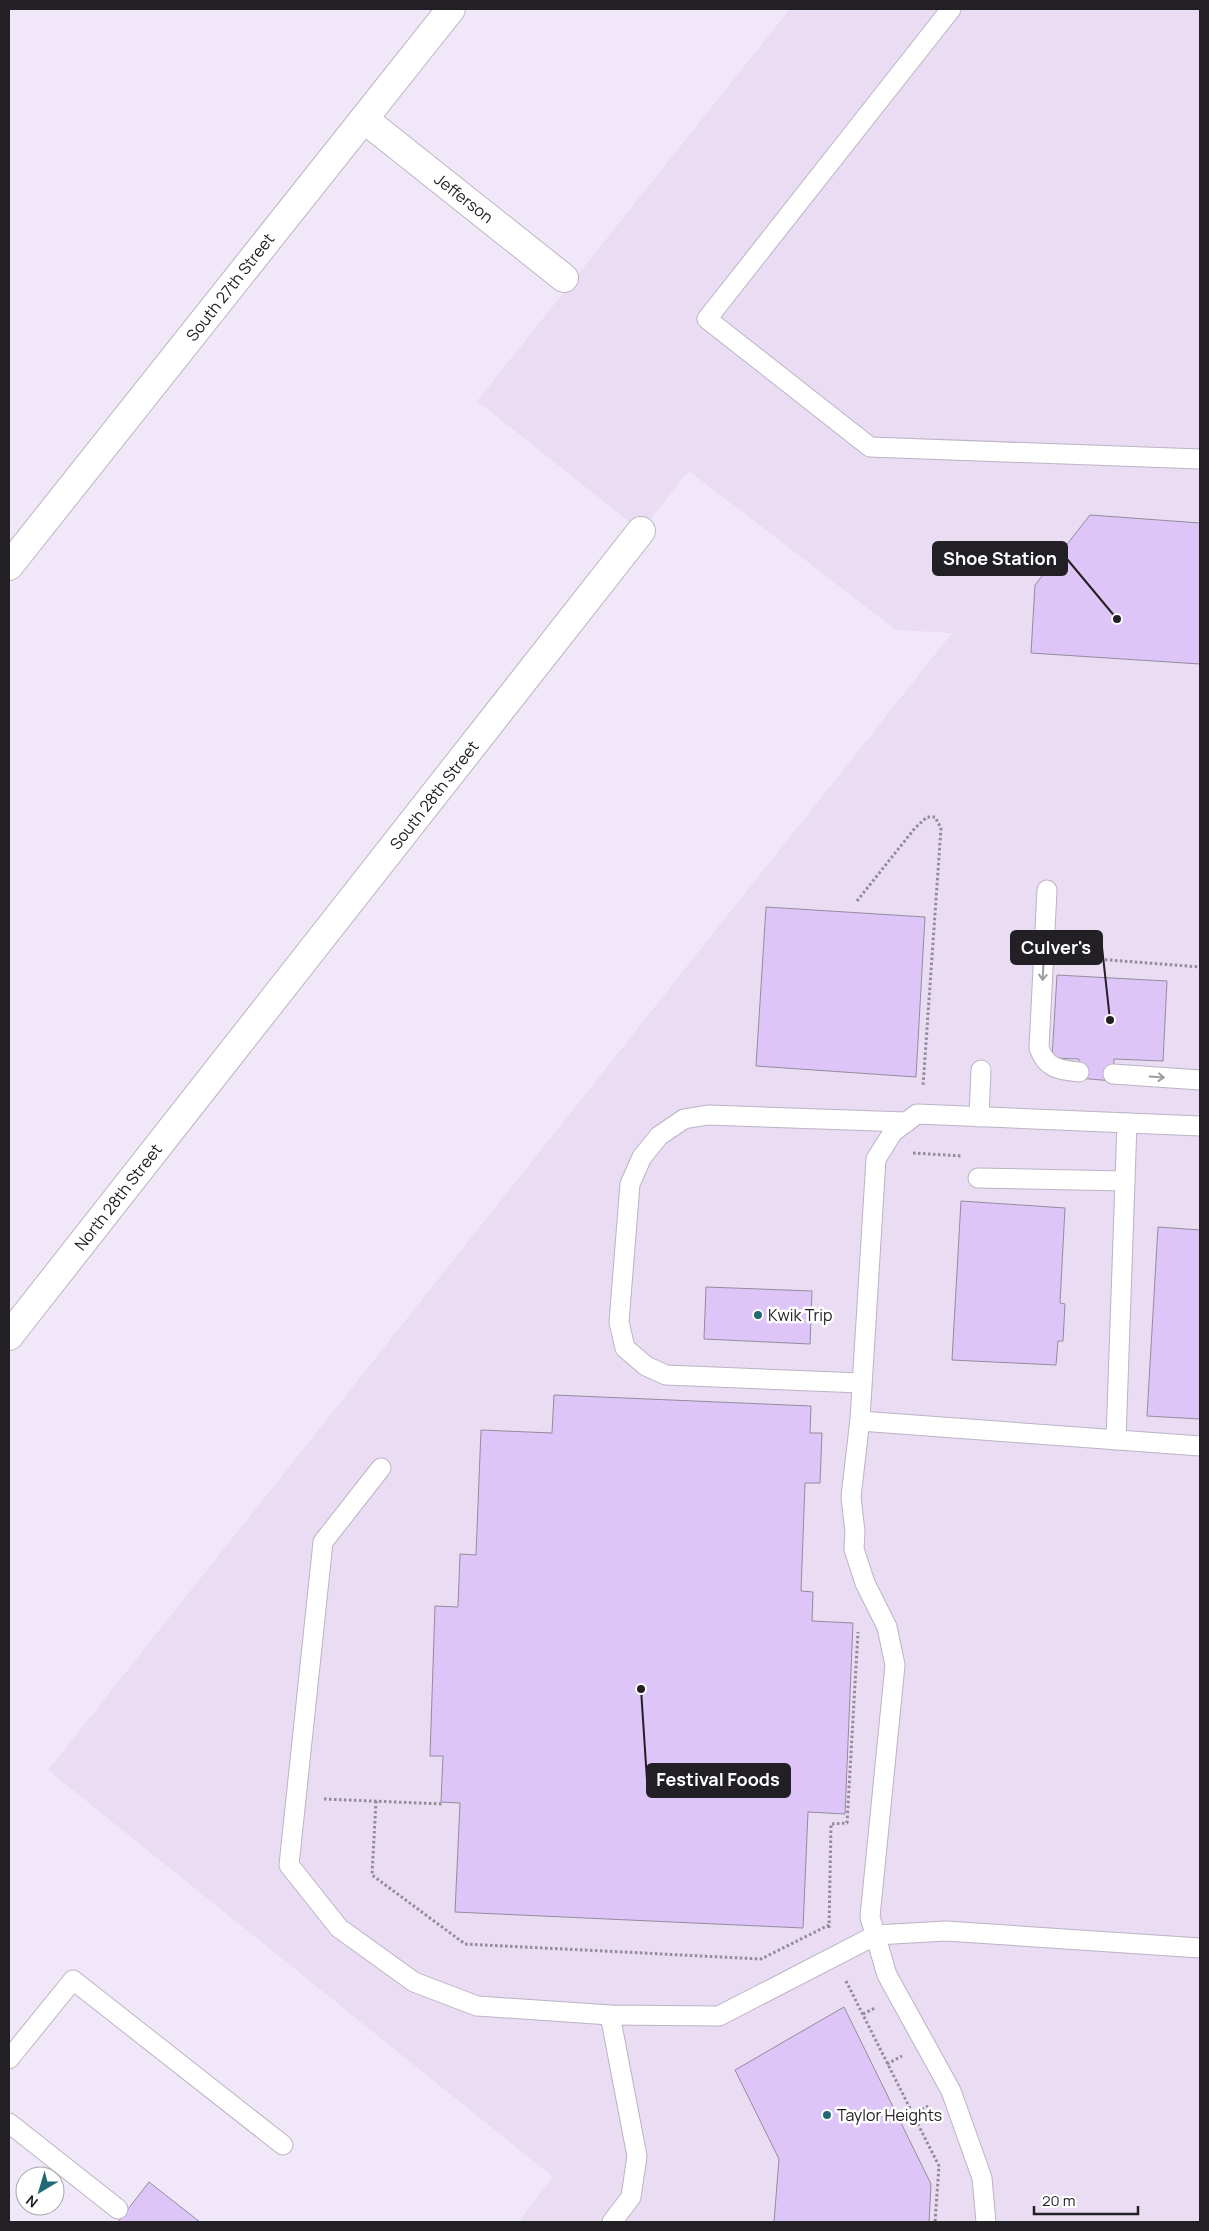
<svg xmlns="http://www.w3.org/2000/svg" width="1209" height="2231" viewBox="0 0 1209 2231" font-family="Manrope,sans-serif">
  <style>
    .built { fill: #e9dcf3 }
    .building { fill: #dec5f8; stroke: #948c9c }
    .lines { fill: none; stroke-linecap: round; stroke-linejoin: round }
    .service-casing { stroke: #bcb3c3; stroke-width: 21 }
    .minor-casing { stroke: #bcb3c3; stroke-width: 30 }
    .path { stroke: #918c97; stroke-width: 3; stroke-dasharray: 2.5 2.5; stroke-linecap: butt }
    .service { stroke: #fff; stroke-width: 19 }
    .minor { stroke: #fff; stroke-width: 28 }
    .oneway { stroke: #9c9b9d }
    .poi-dot { fill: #216a75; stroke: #fff; stroke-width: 2 }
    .labels { text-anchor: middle; stroke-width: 5; stroke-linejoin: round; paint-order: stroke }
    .street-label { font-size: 16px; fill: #232025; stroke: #fff }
    .poi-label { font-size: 16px; fill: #232025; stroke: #fff; text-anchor: start }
    .leader { fill: none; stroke: #232025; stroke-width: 2 }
    .callout-dot { fill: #232025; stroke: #fff; stroke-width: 2 }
    .callout { fill: #232025; stroke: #232025; stroke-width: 2 }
    .callout-label { font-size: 18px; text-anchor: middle; font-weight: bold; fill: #fff }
  </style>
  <rect width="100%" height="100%" fill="#f0e8f8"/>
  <path class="built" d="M790,9H1200V2222H518L553,2177L48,1770L952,633L896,630L689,471L641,531L477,401Z"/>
  <g class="building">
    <path d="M1090,515L1200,523V664L1031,653L1035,585Z"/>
    <path d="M766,907L925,917L916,1077L756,1066Z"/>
    <path d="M1057,975L1167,981L1163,1061L1114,1059L1113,1081L1078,1078L1079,1059L1052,1058Z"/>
    <path d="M961,1201L1065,1208L1060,1303L1065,1304L1063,1341H1058L1056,1365L952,1360Z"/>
    <path d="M1158,1227L1200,1230V1419L1147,1416Z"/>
    <path d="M706,1287L812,1291L810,1344L704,1339Z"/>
    <path d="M554,1395L811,1406L810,1433H822L820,1483H805L801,1591L813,1592L812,1621L853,1623L845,1814L808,1812L803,1928L455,1912L460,1803L441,1802L443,1756H430L435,1606L458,1607L460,1554L476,1555L481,1430L552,1433Z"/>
    <path d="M844,2007L931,2184L929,2222H774L779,2159L735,2070Z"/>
    <path d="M149,2182L200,2222H118Z"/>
  </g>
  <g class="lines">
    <defs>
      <g id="service">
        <path d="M951,9L707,319L870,447L1200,459"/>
        <path d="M1047,890L1039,1048C1046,1068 1058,1070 1079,1072"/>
        <path d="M1113,1074L1200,1080"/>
        <path d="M979,1117L981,1070"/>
        <path d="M978,1178L1125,1181"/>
        <path d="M861,1383L666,1375L646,1366L625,1348L619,1322L630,1184L642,1157L659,1136L684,1119L708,1115L906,1122"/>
        <path d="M860,1421L1200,1446"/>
        <path d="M1116,1440L1127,1123"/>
        <path d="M381,1468L323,1542L289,1865L339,1928L414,1982L477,2006L610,2015L719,2016L876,1935L946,1931L1200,1948"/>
        <path d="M610,2015L637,2156L631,2197L612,2222"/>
        <path d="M9,2059L73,1980L283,2145"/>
        <path d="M9,2123L118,2209"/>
        <path d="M986,2222L982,2178L951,2091L887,1975L870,1917L895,1665L887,1627L865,1583L854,1549L855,1532L851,1497L860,1419L876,1159L893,1132L917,1114L1200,1126"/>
      </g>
      <g id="minor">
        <path d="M364,119L564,278"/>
        <path d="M9,566L451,9"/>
        <path d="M9,1336L641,531"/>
      </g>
    </defs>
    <use href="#service" class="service-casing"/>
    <use href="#minor" class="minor-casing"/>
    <g class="path">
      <path d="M857,901L915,828L927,817H935L941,828L923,1086"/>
      <path d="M1070,957L1200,967"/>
      <path d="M913,1153L962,1156"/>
      <path d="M324,1799L443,1804"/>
      <path d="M376,1801L372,1875L465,1944L761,1959L829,1925"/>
      <path d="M829,1928L831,1824L847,1823L858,1632"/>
      <path d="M846,1981L939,2166L935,2222"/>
      <path d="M863,2014L875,2008"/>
      <path d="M887,2064L902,2056"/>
      <path d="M913,2114L928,2106"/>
    </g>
    <use href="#service" class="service"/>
    <use href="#minor" class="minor"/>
  </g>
  <defs><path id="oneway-shaft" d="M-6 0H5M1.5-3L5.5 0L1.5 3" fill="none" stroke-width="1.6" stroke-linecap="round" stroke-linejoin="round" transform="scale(1.25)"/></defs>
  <g class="oneway">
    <use href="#oneway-shaft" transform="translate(1043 973) rotate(93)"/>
    <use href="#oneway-shaft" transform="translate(1157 1077) rotate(4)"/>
  </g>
  <g class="poi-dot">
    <circle cx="758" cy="1315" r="5"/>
    <circle cx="827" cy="2115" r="5"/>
  </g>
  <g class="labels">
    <g class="street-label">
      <text transform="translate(464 198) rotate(38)" y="6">Jefferson</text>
      <text transform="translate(230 287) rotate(-52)" y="6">South 27th Street</text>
      <text transform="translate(434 795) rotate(-52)" y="6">South 28th Street</text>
      <text transform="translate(118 1197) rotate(-52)" y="6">North 28th Street</text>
    </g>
    <g class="poi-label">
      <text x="768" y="1321">Kwik Trip</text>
      <text x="837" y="2121">Taylor Heights</text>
    </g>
  </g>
  <path class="leader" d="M1117 619L1067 559M1110 1020L1102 947M641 1689L647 1780"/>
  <g class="callout-dot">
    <circle cx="1117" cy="619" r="5"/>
    <circle cx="1110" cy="1020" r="5"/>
    <circle cx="641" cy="1689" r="5"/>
  </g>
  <g class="callout">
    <rect x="933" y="542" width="134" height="33" rx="5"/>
    <rect x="1011" y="931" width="91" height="33" rx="5"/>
    <rect x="647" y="1764" width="143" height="33" rx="5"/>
  </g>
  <g class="callout-label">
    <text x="1000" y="565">Shoe Station</text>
    <text x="1056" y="954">Culver's</text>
    <text x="718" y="1786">Festival Foods</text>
  </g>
  <rect width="1209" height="2231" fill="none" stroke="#232025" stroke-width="20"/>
  <g transform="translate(40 2191) rotate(218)"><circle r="24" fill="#ffffff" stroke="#a7a6a8"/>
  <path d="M0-4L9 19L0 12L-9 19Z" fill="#216a75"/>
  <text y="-8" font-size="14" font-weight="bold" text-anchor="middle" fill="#232025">N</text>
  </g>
  <path d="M1034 2206v8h104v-8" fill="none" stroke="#232025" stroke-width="2.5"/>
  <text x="1042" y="2206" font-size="15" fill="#232025" stroke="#ffffff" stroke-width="4" paint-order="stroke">20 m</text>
</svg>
